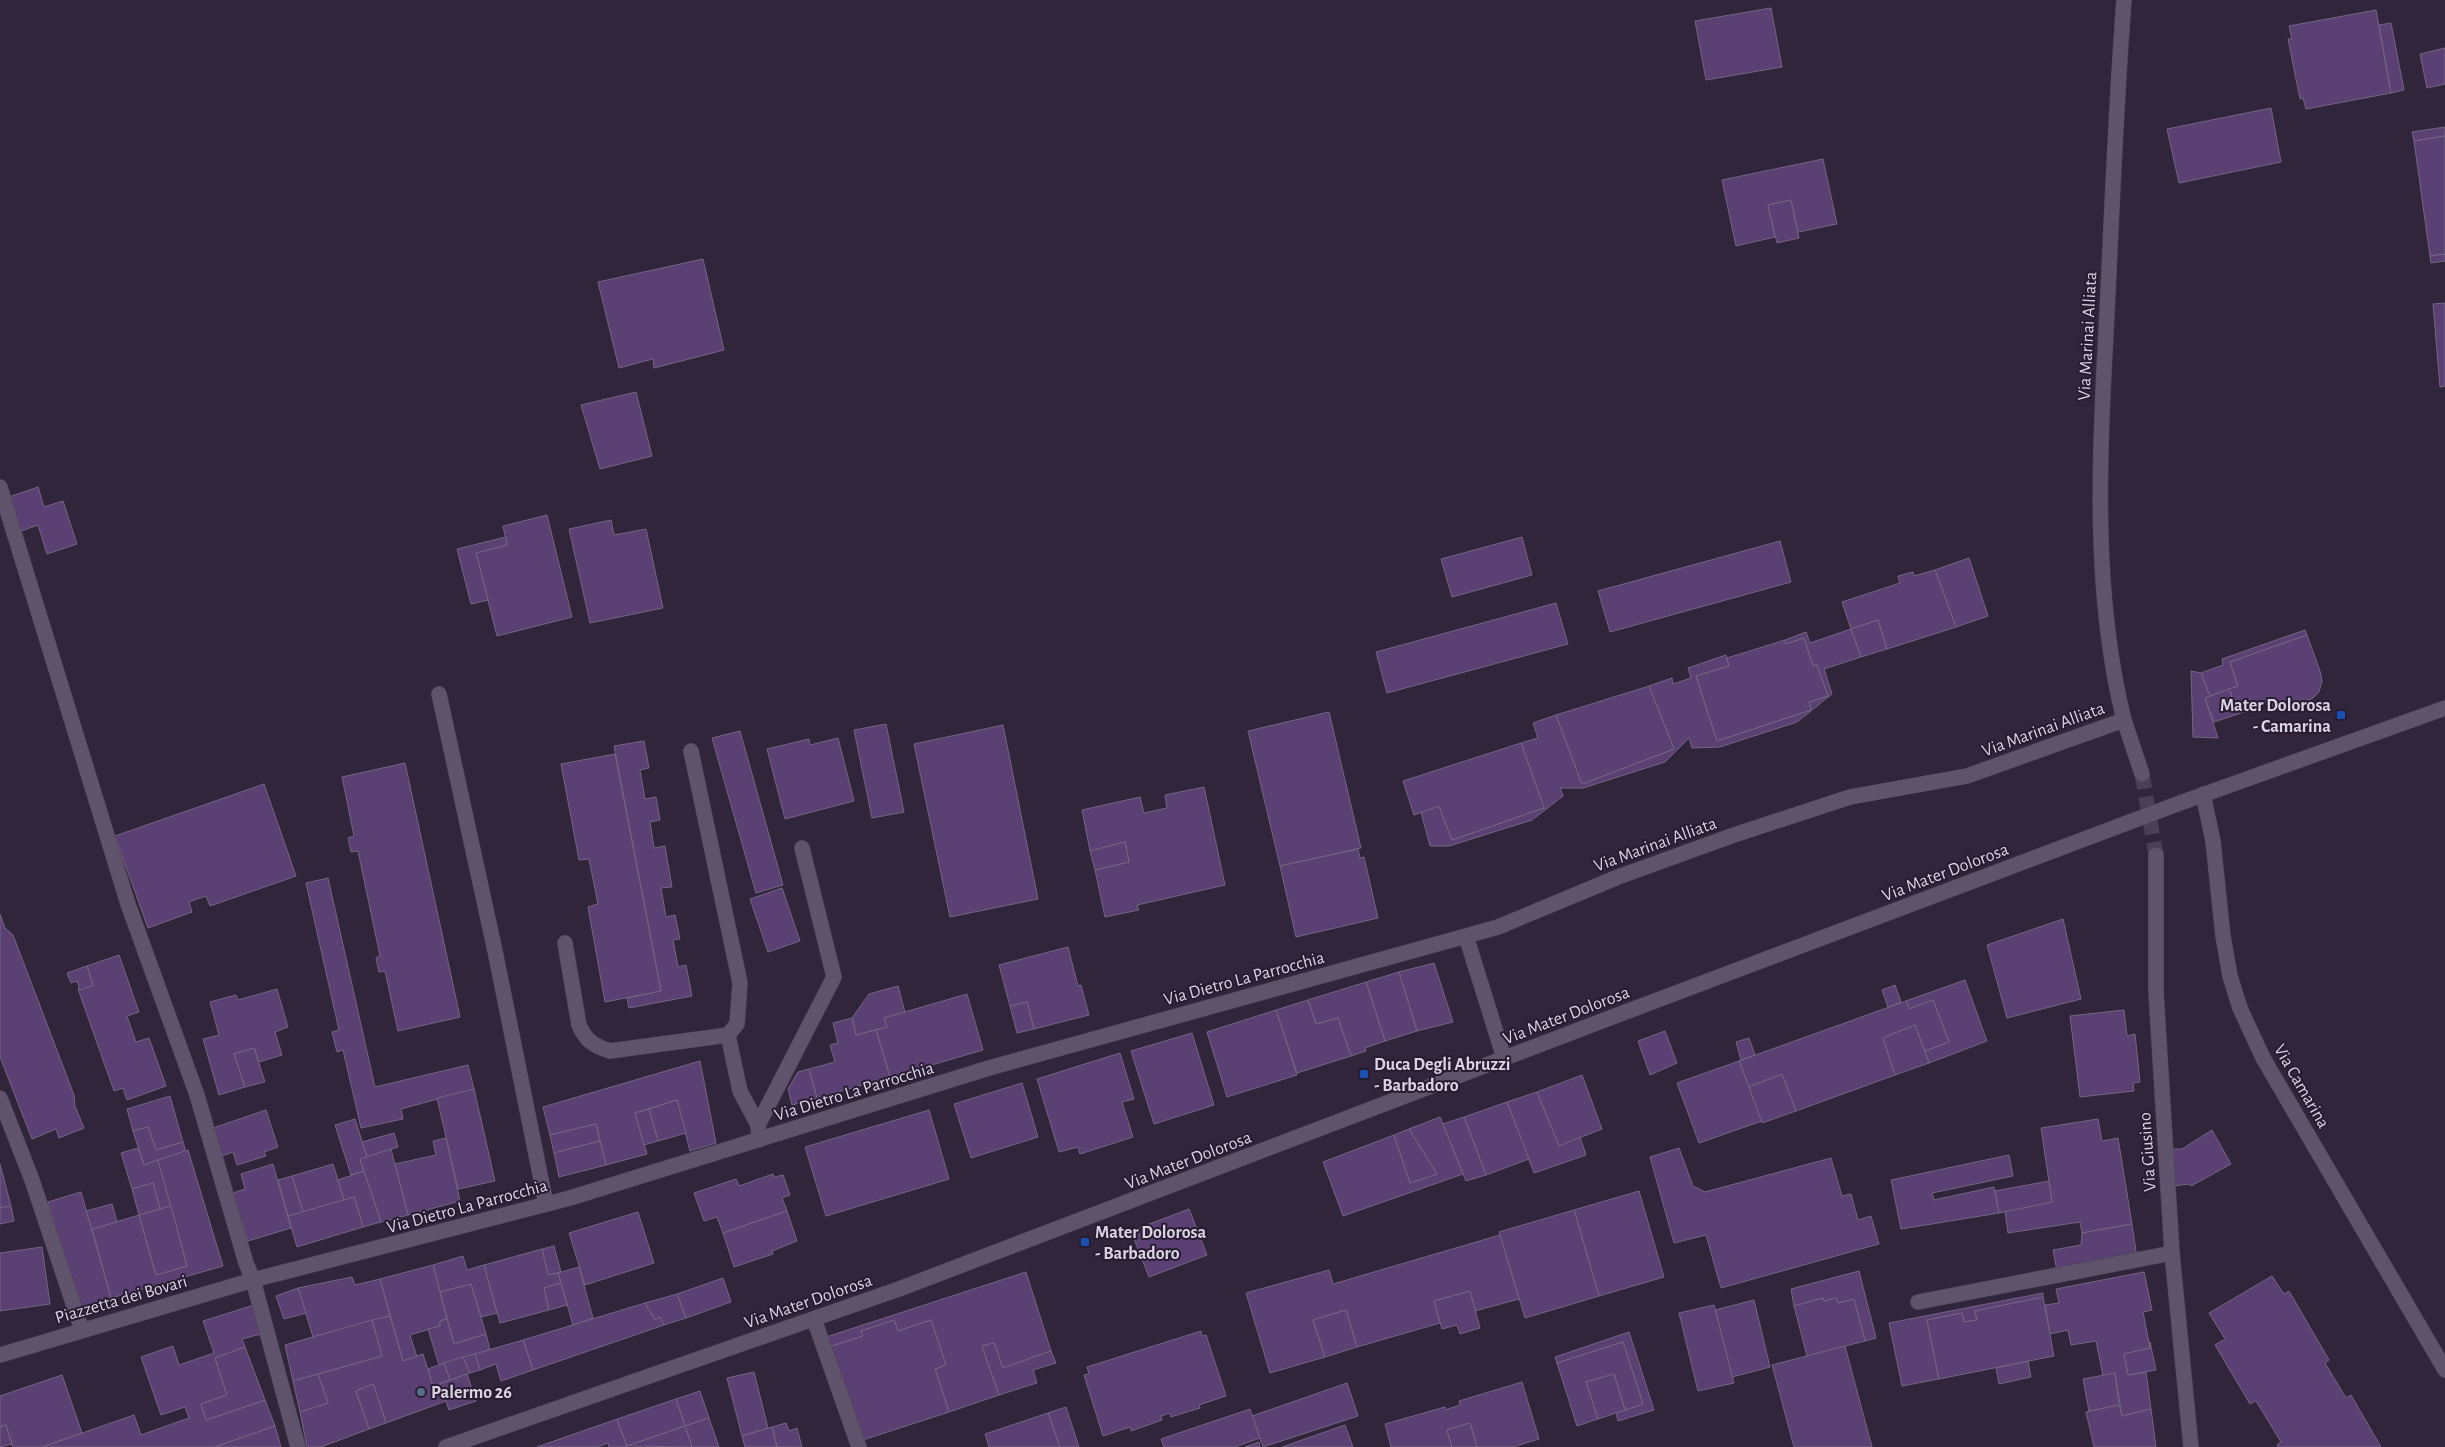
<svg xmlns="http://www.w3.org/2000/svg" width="2445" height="1447" viewBox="0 0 2445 1447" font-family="'Alegreya Sans',sans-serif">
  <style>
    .building { fill: #5b4073; stroke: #736681 }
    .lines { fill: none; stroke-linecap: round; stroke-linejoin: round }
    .minor-tunnel { stroke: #4a3f55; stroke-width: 15; stroke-dasharray: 15 8; stroke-linecap: butt }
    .minor-casing { stroke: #4b4154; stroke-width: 16 }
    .minor { stroke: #5f536c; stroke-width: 15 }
    .minor-bridge-casing { stroke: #4b4154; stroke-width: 16; stroke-linecap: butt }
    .minor-bridge { stroke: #5f536c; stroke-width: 15 }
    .transit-dot { fill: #1a4fb4; stroke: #271c31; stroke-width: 2 }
    .service-dot { fill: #5c6f8a; stroke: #271c31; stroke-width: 2 }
    .labels { text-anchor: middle; stroke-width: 4; stroke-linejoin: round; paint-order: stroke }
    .street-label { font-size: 18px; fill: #dad3e2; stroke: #271c31 }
    .poi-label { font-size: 18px; font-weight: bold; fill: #dad3e2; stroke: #271c31; text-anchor: start }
  </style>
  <rect width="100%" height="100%" fill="#31253c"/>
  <g class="building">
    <path d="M1771,8L1782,67L1706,80L1695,21Z"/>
    <path d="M2376,10L2391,93L2306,109L2303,98L2300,99L2288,39H2292L2289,26Z"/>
    <path d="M2391,23L2404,90L2391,93L2379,25Z"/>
    <path d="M2445,48V84L2427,88L2420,54Z"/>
    <path d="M2271,108L2281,162L2179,183L2167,129Z"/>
    <path d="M2445,127V136L2414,141L2412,132Z"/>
    <path d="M2445,136V254L2430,256L2414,141Z"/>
    <path d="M1823,159L1837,224L1798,232L1791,200L1768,205L1775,237L1736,246L1722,180Z"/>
    <path d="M1791,200L1799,238L1777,243L1768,205Z"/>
    <path d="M2445,254V261L2431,263L2430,256Z"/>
    <path d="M703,259L724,350L654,368L653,359L619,368L598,282Z"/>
    <path d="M2445,303V386L2440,387L2433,304Z"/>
    <path d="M636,392L652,456L600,469L581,405Z"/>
    <path d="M38,487L44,507L63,501L77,544L47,554L38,525L21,531L9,497Z"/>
    <path d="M547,515L572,617L497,636L476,553L507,545L503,526Z"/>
    <path d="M611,520L614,535L646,529L663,608L590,623L569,529Z"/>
    <path d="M506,537L507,545L476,553L488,600L471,604L457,549Z"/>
    <path d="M1522,537L1532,575L1452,597L1441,559Z"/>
    <path d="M1780,541L1791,582L1610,632L1598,591Z"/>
    <path d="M1969,558L1988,616L1956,627L1935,570Z"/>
    <path d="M1935,570L1956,627L1887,649L1878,620L1851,629L1842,602L1900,583L1898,576L1913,572L1914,576Z"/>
    <path d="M1556,603L1568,644L1387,693L1376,652Z"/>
    <path d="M1878,620L1887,649L1861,657L1851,629Z"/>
    <path d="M1851,629L1861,657L1824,669L1832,694L1797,722L1720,747L1692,748L1689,738L1665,762L1583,788H1560L1563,796L1532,820L1449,846H1430L1421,812L1439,806L1452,840L1544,808L1521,743L1538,738L1533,723L1556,715L1582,784L1674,749L1649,686L1672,678L1673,684L1691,678L1688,668L1726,655L1729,666L1696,676L1717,741L1811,710L1809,702L1828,696L1817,665L1813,666L1804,638L1786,644L1785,640L1806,632L1810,643Z"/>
    <path d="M2305,630L2307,635L2230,662L2238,686L2210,696L2201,673L2223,665L2222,659Z"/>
    <path d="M2307,635L2320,671L2322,681L2319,692L2313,698L2298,704L2297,701L2274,709L2271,702L2238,714L2229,689L2238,686L2230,662Z"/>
    <path d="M1804,638L1813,666L1817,665L1828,696L1809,702L1811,710L1717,741L1696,676L1729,666L1727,658L1785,640L1786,644Z"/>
    <path d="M2191,671L2201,673L2210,696L2205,698L2218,738L2193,737Z"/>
    <path d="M1649,686L1674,749L1582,784L1556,715Z"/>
    <path d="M2229,689L2238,714L2214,722L2205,698Z"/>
    <path d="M1329,712L1361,848L1280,866L1248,731Z"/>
    <path d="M886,724L904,812L872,818L854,730Z"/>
    <path d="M1003,725L1038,899L950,917L914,744Z"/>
    <path d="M740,731L783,885L756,893L712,738Z"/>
    <path d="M838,738L854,801L785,819L767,749L809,739L810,745Z"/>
    <path d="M644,741L649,768L640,770L645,799L656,797L660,820L650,822L654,848L665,846L672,887L661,888L666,917L675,915L680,939L673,940L678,967L686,965L692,996L629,1008L627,998L661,991L614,746Z"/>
    <path d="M1521,743L1544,808L1452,840L1439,806L1414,815L1403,781Z"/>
    <path d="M615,754L661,991L605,1002L588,907L598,904L589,859L579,860L561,764Z"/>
    <path d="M405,763L460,1017L398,1031L385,971L379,972L376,958L380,956L358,851L351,852L348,838L354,836L342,777Z"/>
    <path d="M264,784L296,876L210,906L206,896L189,902L192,912L148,928L115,836Z"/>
    <path d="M1204,787L1225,885L1137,905L1139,910L1105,917L1095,870L1129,862L1125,842L1090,851L1082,810L1140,797L1144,813L1167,808L1165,795Z"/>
    <path d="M1125,842L1129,862L1095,870L1090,851Z"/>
    <path d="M1358,849L1360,858L1364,857L1378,918L1296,937L1280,866Z"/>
    <path d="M328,878L375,1087L468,1065L474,1089L401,1109L403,1119L361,1128L343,1050L337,1052L332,1032L339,1030L306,883Z"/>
    <path d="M782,888L800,941L768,952L750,899Z"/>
    <path d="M0,914L5,928L13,935L74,1095L75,1106L84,1128L59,1138L56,1129L32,1139L0,1057Z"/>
    <path d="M2063,919L2081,999L2007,1018L1987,945Z"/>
    <path d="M1068,947L1078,986L1081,985L1089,1015L1034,1029L1027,1002L1010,1006L999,965Z"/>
    <path d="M119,955L139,1012L127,1016L136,1042L149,1038L166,1086L127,1100L123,1088L114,1091L78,989L93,985L87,966Z"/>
    <path d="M1434,963L1453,1022L1417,1031L1399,972Z"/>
    <path d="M87,966L93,985L80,990L77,981L71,983L67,973Z"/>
    <path d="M1399,972L1417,1031L1385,1041L1366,982Z"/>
    <path d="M1965,980L1987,1041L1929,1063L1925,1051L1949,1042L1933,1000L1909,1009L1906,1001Z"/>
    <path d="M1366,982L1385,1041L1365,1048L1366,1051L1351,1056L1338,1018L1316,1024L1308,1000Z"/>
    <path d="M1895,985L1901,1002L1888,1007L1882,990Z"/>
    <path d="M898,986L905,1012L884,1018L887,1027L856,1035L852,1018L869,994Z"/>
    <path d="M277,989L288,1027L275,1032L282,1055L259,1062L254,1048L234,1054L245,1087L219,1095L203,1039L219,1035L210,1002L236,995L238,1000Z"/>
    <path d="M967,994L983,1050L890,1077L876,1030L887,1027L884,1018Z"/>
    <path d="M1308,1000L1316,1024L1338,1018L1351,1056L1297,1073L1276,1010Z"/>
    <path d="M1933,1000L1949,1042L1925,1051L1915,1025L1883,1038L1895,1075L1796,1111L1782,1074L1749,1087L1739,1061L1906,1001L1909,1009Z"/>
    <path d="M1027,1002L1034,1029L1017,1033L1010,1006Z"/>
    <path d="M1276,1010L1297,1075L1227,1097L1207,1032Z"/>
    <path d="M2124,1010L2127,1036L2135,1034L2140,1082L2133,1083L2134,1091L2080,1097L2070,1016Z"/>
    <path d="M852,1018L856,1035L876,1030L890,1077L817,1098L809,1069L835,1062L830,1045L838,1043L833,1023Z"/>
    <path d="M1915,1025L1929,1063L1895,1075L1883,1038Z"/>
    <path d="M1665,1031L1677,1063L1650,1075L1638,1041Z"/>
    <path d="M1192,1033L1214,1105L1154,1124L1131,1051Z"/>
    <path d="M1749,1038L1755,1055L1741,1060L1736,1042Z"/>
    <path d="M254,1048L265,1082L245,1087L234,1054Z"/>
    <path d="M1120,1053L1134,1099L1122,1102L1133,1137L1080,1154L1078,1147L1059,1152L1037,1079Z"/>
    <path d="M700,1061L716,1143L690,1151L677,1100L635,1113L647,1154L606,1165L596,1124L550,1135L543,1107Z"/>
    <path d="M1739,1061L1762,1121L1699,1143L1677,1083Z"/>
    <path d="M809,1069L817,1098L792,1105L788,1089L798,1072Z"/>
    <path d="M1782,1074L1796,1111L1762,1123L1749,1087Z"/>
    <path d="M1582,1075L1602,1129L1559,1146L1537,1092Z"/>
    <path d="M1022,1083L1038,1137L971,1158L954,1104Z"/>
    <path d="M474,1089L495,1181L458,1189L437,1098Z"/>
    <path d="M1537,1092L1559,1146L1580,1137L1586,1155L1534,1173L1507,1102Z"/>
    <path d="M170,1096L183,1142L156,1150L148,1127L133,1131L127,1109Z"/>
    <path d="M677,1100L686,1133L658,1141L649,1109Z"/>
    <path d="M1507,1102L1529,1159L1486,1175L1464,1117Z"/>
    <path d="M649,1109L658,1141L644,1145L635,1113Z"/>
    <path d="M266,1110L278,1147L264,1152L266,1156L237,1165L233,1152L222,1156L213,1128Z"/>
    <path d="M929,1110L949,1179L826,1216L805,1147Z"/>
    <path d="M1440,1117L1463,1174L1343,1216L1323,1162L1394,1135L1410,1183L1437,1174L1409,1129Z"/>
    <path d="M1464,1117L1486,1175L1466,1181L1443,1124Z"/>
    <path d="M355,1119L367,1157L360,1159L364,1171L351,1175L335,1125Z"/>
    <path d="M2098,1119L2102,1141L2118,1138L2132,1224L2082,1233L2080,1222L2008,1233L2005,1211L2052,1202L2041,1128Z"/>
    <path d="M596,1124L600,1141L554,1153L550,1135Z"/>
    <path d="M148,1127L156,1150L183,1142L186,1152L144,1165L133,1131Z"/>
    <path d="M1409,1129L1437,1174L1410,1183L1394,1135Z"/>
    <path d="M2212,1130L2231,1164L2191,1186L2190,1184L2172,1186L2170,1149H2182Z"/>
    <path d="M394,1133L398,1147L367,1157L362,1142Z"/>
    <path d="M446,1138L460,1201L408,1215L395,1164L436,1155L433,1141Z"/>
    <path d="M600,1141L606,1165L559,1177L554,1153Z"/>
    <path d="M138,1148L144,1165L158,1160L171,1206L160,1209L153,1183L132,1189L121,1153Z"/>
    <path d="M1679,1148L1693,1186L1705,1192L1831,1158L1842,1196L1851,1194L1858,1220L1871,1216L1879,1244L1721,1288L1706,1235L1674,1243L1650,1157Z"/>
    <path d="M391,1149L408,1215L381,1222L360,1159Z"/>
    <path d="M188,1150L223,1266L111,1298L92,1229L139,1215L156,1275L187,1266L158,1160Z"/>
    <path d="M2009,1155L2013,1176L1932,1193L1934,1200L1994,1187L1999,1213L1901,1229L1891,1180Z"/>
    <path d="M0,1164L11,1206L0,1208Z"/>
    <path d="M273,1164L291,1228L248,1241L233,1193L245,1189L241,1174Z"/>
    <path d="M333,1164L344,1200L303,1212L292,1176Z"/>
    <path d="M364,1171L381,1222L363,1227L354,1197L344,1200L338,1180Z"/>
    <path d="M773,1174L775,1177L783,1175L790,1195L782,1198L787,1211L723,1233L717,1217L704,1221L694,1193L736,1179L739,1186Z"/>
    <path d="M292,1176L303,1212L288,1216L278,1180Z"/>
    <path d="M2049,1181L2052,1202L1999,1213L1995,1191Z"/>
    <path d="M153,1183L160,1209L139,1215L132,1189Z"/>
    <path d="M1639,1191L1664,1277L1599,1296L1574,1210Z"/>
    <path d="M81,1192L111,1298L79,1308L48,1202Z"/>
    <path d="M354,1197L363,1227L297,1247L288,1216Z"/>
    <path d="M112,1204L117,1222L92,1229L86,1211Z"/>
    <path d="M11,1206L14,1221L0,1224V1208Z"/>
    <path d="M171,1206L187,1266L156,1275L139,1215Z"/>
    <path d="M1189,1209L1207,1255L1149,1277L1131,1231Z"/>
    <path d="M1574,1210L1599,1296L1525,1318L1499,1232Z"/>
    <path d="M787,1211L797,1241L772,1251L773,1254L734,1267L723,1233Z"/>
    <path d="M638,1212L654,1263L585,1285L569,1233Z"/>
    <path d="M2132,1224L2137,1258L2057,1271L2053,1250L2081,1245L2082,1233Z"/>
    <path d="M1500,1235L1519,1299L1475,1311L1470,1291L1434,1301L1440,1323L1357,1347L1346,1310L1313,1320L1325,1357L1270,1373L1246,1293L1329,1270L1333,1284Z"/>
    <path d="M554,1246L561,1272L548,1275L542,1249Z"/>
    <path d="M42,1247L50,1304L0,1311V1253Z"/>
    <path d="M542,1249L548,1275L558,1273L561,1283L544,1288L549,1310L500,1323L484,1265Z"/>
    <path d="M463,1256L467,1270L484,1265L497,1313L481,1317L471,1284L440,1292L433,1265Z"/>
    <path d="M433,1265L447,1319L440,1321V1326L410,1335L417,1357L403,1361L380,1279Z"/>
    <path d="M579,1267L593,1318L573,1325L558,1273Z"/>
    <path d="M1859,1271L1876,1338L1865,1341L1854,1299L1838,1303L1836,1298L1824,1301L1823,1298L1794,1306L1791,1289Z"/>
    <path d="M1026,1272L1051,1351L1003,1368L994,1343L982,1346L999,1395L949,1412L935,1369L946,1365L931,1320L898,1331L894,1320L861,1331L863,1336L829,1347L826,1337Z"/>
    <path d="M2144,1272L2152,1310L2143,1312L2150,1348L2124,1354L2128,1375L2146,1372L2151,1409L2122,1416L2115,1373L2103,1376L2096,1341L2071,1345L2068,1330L2050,1334L2045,1305L2059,1303L2056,1289Z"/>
    <path d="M2272,1276L2284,1294L2289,1291L2329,1360L2325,1363L2346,1398L2351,1395L2381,1447H2278L2277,1445L2281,1442L2256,1401L2250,1404L2215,1345L2225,1339L2209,1313Z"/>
    <path d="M352,1277L355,1285L380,1279L390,1316L313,1337L298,1288Z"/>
    <path d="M723,1278L731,1302L686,1318L677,1294Z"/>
    <path d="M561,1283L567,1305L549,1310L544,1288Z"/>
    <path d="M471,1284L486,1334L454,1344L440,1292Z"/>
    <path d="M298,1288L306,1313L284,1319L276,1296Z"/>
    <path d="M1470,1291L1480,1328L1460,1334L1457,1325L1442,1329L1434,1301Z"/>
    <path d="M2043,1293V1297L1975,1311L1977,1320L1964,1322L1962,1313L1927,1320L1939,1379L1902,1386L1889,1323Z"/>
    <path d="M677,1294L686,1318L664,1325L660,1317L655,1320L645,1303Z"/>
    <path d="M2043,1297L2054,1356L1939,1379L1927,1320L1962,1313L1964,1322L1977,1320L1975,1311Z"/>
    <path d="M1823,1298L1824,1301L1836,1298L1838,1303L1854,1299L1865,1341L1807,1356L1794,1306Z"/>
    <path d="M1754,1300L1770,1367L1732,1377L1715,1310Z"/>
    <path d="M645,1303L655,1320L660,1317L664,1325L533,1370L523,1340Z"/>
    <path d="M254,1305L261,1334L242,1339L245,1347L215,1358L227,1395L201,1404L206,1420L265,1400L275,1426L215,1447H42L134,1415L141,1435L189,1418L185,1407L161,1415L141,1357L173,1346L179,1365L214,1353L203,1321Z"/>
    <path d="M1714,1305L1734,1383L1698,1391L1679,1313Z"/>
    <path d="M1346,1310L1357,1347L1325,1357L1313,1320Z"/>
    <path d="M390,1316L403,1361L423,1354L433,1386L440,1384L446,1401L386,1423L373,1384L356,1391L369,1429L321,1447H307L300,1412L328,1403L318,1374L382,1356L372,1320Z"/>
    <path d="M447,1319L454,1344L486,1334L490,1350L439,1365L428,1329L440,1326V1321Z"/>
    <path d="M372,1320L382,1356L293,1381L285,1345Z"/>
    <path d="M894,1320L898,1331L931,1320L946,1365L935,1369L949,1412L860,1441L829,1347L863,1336L861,1331Z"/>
    <path d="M1201,1331L1202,1336L1206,1335L1226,1396L1199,1405L1200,1408L1171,1417L1170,1413L1161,1416L1162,1420L1131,1431L1130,1427L1103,1436L1084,1375L1089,1374L1087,1367Z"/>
    <path d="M1629,1332L1654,1410L1618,1421L1616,1413L1643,1404L1623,1342L1557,1363L1555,1357Z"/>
    <path d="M523,1340L533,1370L501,1381L496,1364L480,1370L475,1354Z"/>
    <path d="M1623,1342L1643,1404L1625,1410L1614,1374L1586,1382L1598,1419L1577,1426L1557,1363Z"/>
    <path d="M2150,1342L2156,1370L2128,1375L2124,1354L2150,1348Z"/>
    <path d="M994,1343L1003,1368L1051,1351L1056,1363L1033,1370L1037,1383L999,1395L982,1346Z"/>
    <path d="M1845,1346L1872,1447H1794L1772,1365Z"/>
    <path d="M245,1347L265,1400L206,1420L201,1404L227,1395L215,1358Z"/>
    <path d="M475,1354L480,1370L470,1373L463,1357Z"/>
    <path d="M463,1357L470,1373L450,1380L444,1363Z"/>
    <path d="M2028,1361L2031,1377L1999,1384L1996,1368Z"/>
    <path d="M444,1363L450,1380L433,1386L428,1369Z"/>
    <path d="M754,1372L768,1428L742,1436L727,1378Z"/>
    <path d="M2115,1373L2119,1405L2089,1411L2083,1379Z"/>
    <path d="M318,1374L328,1403L300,1412L293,1381Z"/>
    <path d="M467,1374L476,1401L449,1410L440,1384Z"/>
    <path d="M1614,1374L1625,1410L1598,1419L1586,1382Z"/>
    <path d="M62,1375L82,1433L42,1447H13L6,1425L0,1427V1396Z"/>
    <path d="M1522,1382L1539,1439L1513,1447H1477L1470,1423L1447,1430L1452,1447H1391L1385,1424L1445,1407V1410L1460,1405L1459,1401Z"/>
    <path d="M1347,1383L1358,1416L1263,1447L1252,1416Z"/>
    <path d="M373,1384L386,1423L369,1429L356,1391Z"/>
    <path d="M700,1391L709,1418L685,1426L676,1399Z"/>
    <path d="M676,1399L685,1426L627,1446L617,1419Z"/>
    <path d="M2119,1405L2122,1416L2151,1409L2156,1447H2094L2086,1412Z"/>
    <path d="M1066,1407L1079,1447H1060L1048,1413Z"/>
    <path d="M1250,1409L1260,1438L1235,1447H1164L1161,1439Z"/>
    <path d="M1048,1413L1060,1447H989L985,1434Z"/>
    <path d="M709,1418L719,1447H692L685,1426Z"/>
    <path d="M617,1419L627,1447H609L608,1443L598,1447H537Z"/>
    <path d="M786,1423L789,1431L797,1428L802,1447H777L772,1427Z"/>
    <path d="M1470,1423L1477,1447H1452L1447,1430Z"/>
    <path d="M6,1425L12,1444L0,1447V1427Z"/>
    <path d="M1345,1425L1353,1447H1282Z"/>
    <path d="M275,1426L281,1447H215Z"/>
    <path d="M685,1426L692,1447L627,1446Z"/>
    <path d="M772,1427L777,1447H745L742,1436Z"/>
    <path d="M1259,1442L1260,1447H1245Z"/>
  </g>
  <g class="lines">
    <path class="minor-tunnel" d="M2142,774L2156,855"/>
    <defs>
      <g id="minor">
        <path d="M0,487L128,904L197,1095L246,1263L253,1280L298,1447"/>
        <path d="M439,694L495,951L546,1204"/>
        <path d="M2124,720L2142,774"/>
        <path d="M2203,794L2213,841L2223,936L2230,976L2240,1008L2263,1058L2445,1370"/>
        <path d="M2180,803L2445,708"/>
        <path d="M2156,855V992L2172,1253L2191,1447"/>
        <path d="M565,943L579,1025C586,1041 594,1046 610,1051L728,1035L737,1024L740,983L691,751"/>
        <path d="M728,1035L740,1091L758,1125"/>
        <path d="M1504,1058L1466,936L1498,927L1618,877L1734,835L1850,797L1967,776L2124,720C2091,588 2100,448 2107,313C2112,209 2116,104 2124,0"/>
        <path d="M0,1098L32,1180L82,1330"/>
        <path d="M759,1140L758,1125L834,977L802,848"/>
        <path d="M1918,1302L2172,1253"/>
        <path d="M814,1319L859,1447"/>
        <path d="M0,1355L253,1280L570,1198L989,1068L1466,936"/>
        <path d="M446,1447L899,1289L1615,1016"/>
      </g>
    </defs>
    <use href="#minor" class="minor-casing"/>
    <use href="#minor" class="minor"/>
    <defs>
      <path id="minor-bridge" d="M1615,1016L2180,803"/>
    </defs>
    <use href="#minor-bridge" class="minor-bridge-casing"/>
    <use href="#minor-bridge" class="minor-bridge"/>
  </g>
  <g class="transit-dot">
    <rect x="2336" y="710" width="10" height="10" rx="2.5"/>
    <rect x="1359" y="1069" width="10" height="10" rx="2.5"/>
    <rect x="1080" y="1237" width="10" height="10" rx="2.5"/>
  </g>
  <circle class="service-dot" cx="421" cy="1392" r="5"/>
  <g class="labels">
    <g class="street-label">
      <text transform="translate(2087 336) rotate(-87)" y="6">Via Marinai Alliata</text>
      <text transform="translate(2043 729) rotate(-20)" y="6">Via Marinai Alliata</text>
      <text transform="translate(1655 844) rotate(-20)" y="6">Via Marinai Alliata</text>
      <text transform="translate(1945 872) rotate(-21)" y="6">Via Mater Dolorosa</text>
      <text transform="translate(1244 978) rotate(-15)" y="6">Via Dietro La Parrocchia</text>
      <text transform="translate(1566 1015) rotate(-21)" y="6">Via Mater Dolorosa</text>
      <text transform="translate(2302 1086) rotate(60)" y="6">Via Camarina</text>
      <text transform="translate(854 1091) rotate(-17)" y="6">Via Dietro La Parrocchia</text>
      <text transform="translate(2147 1152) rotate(-94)" y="6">Via Giusino</text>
      <text transform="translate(1188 1160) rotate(-21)" y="6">Via Mater Dolorosa</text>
      <text transform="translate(467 1206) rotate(-15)" y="6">Via Dietro La Parrocchia</text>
      <text transform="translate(121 1299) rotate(-16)" y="6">Piazzetta dei Bovari</text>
      <text transform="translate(808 1301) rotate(-19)" y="6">Via Mater Dolorosa</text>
    </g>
    <g class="poi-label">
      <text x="2331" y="711" text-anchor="end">Mater Dolorosa<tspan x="2331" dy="21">- Camarina</tspan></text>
      <text x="1374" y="1070">Duca Degli Abruzzi<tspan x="1374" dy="21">- Barbadoro</tspan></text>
      <text x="1095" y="1238">Mater Dolorosa<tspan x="1095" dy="21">- Barbadoro</tspan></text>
      <text x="431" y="1398">Palermo 26</text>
    </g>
  </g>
</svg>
